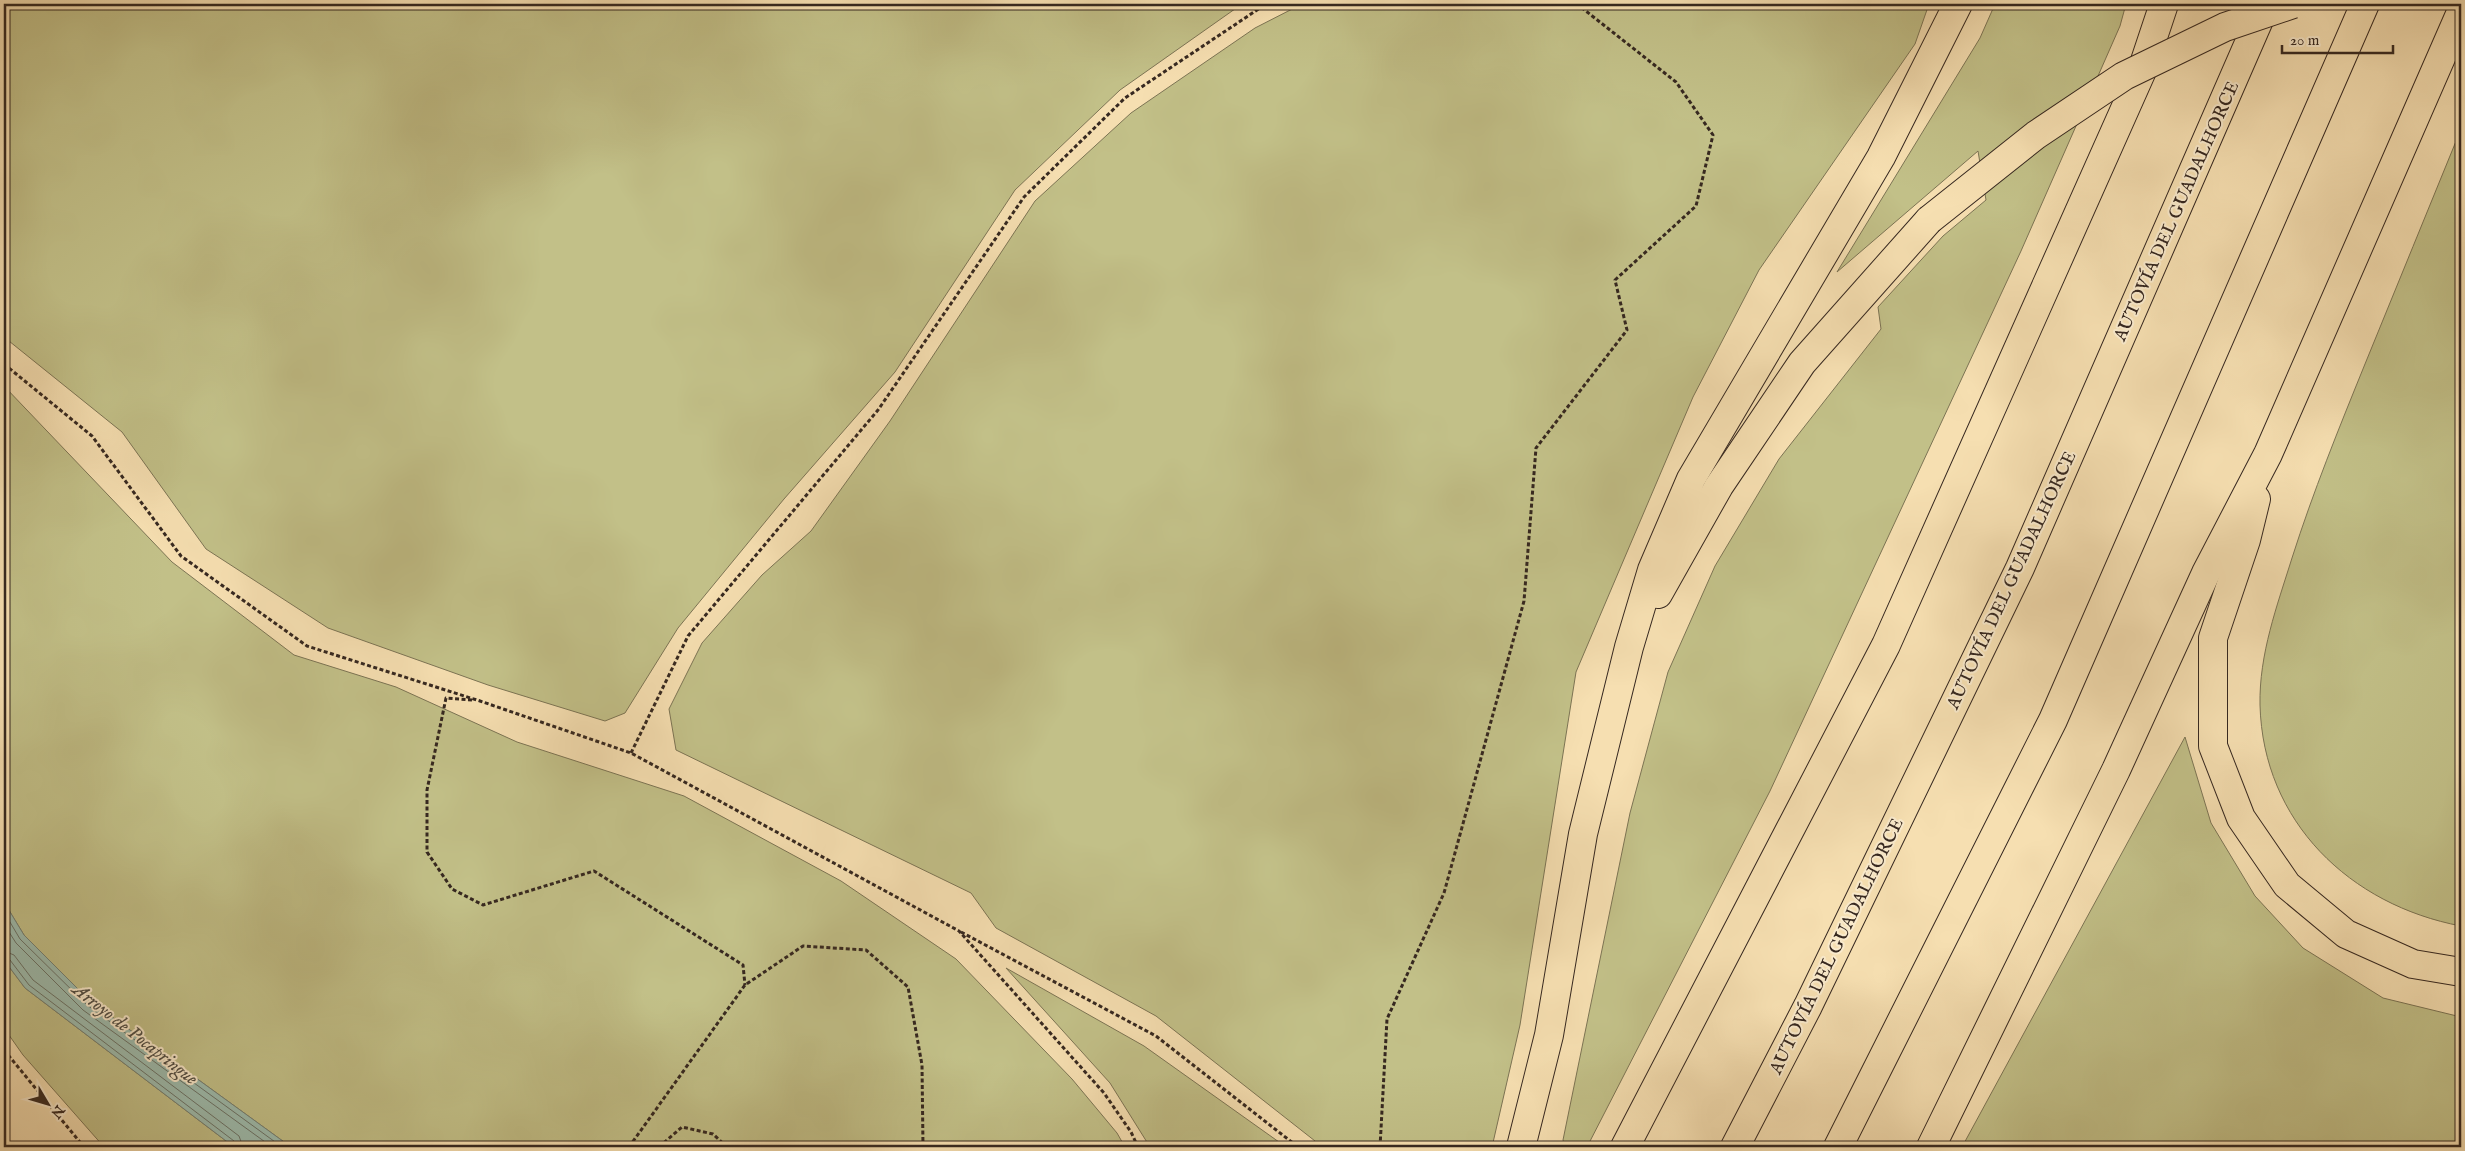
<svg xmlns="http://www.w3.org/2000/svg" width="2465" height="1151" viewBox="0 0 2465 1151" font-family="'IM FELL English',serif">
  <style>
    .green { fill: #c2c088; stroke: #7c7454 }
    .water { fill: #9dbcae; stroke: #748175 }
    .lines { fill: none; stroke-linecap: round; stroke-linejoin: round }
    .shore { stroke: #6a7267; stroke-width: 1 }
    .motorway-casing { stroke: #362820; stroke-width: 30 }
    .path { stroke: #362820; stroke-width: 3; stroke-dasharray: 4 2.5; stroke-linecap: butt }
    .motorway { stroke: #f6dfb1; stroke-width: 28 }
    .motorway-bridge-casing { stroke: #362820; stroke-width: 30; stroke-linecap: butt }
    .motorway-bridge { stroke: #f6dfb1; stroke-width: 28 }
    .labels { text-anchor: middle; stroke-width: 4; stroke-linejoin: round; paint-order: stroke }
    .street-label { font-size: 18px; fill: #362820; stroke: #f9eacc }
    .water-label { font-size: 19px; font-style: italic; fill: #504d44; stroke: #f9eacc }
  </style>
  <rect width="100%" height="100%" fill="#f6dfb1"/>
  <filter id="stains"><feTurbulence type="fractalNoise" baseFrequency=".004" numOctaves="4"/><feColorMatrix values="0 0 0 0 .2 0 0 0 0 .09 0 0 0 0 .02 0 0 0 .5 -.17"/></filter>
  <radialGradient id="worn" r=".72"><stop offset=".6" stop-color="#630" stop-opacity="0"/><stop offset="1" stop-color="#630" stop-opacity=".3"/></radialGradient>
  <g class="green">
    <path d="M4,4H1242L1120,90L1015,190L895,372L784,499L678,628L625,713L605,721L488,685L328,628L206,549L122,432L4,337Z"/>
    <path d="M1302,4H1929L1915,44L1759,270L1693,397L1576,672L1520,1025L1492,1147H1320L1315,1141L1156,1016L996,928L971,893L676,750L669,709L702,643L762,575L811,531L890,421L1035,201L1131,113L1255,28Z"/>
    <path d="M1995,4H2126L2120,26L2021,251L1770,791L1587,1147H1565L1563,1140L1630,813L1668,672L1715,566L1779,459L1881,329L1878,307L1943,236L1986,200L1978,151L1837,272L1980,38Z"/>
    <path d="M2461,129V926C2350,905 2263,822 2260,705C2259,654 2277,606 2292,558C2313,492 2339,428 2365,364C2397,286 2429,207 2461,129Z"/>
    <path d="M4,386L172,562L294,655L396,687L517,742L684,796L841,881L956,959L1072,1079L1117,1133L1125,1147H291L90,1001L24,935L4,902Z"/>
    <path d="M2185,737L2211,823L2255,896L2303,948L2383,998L2461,1017V1147H1962Z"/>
    <path d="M4,960L25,988L234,1147H104L23,1055L4,1028Z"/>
    <path d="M1006,968L1144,1046L1286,1147H1150L1110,1083Z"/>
  </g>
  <path class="water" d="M4,902L24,935L90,1001L291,1147H234L25,988L4,960Z"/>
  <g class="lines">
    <g class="shore">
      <path d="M4,912L20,939L87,1005L282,1147"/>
      <path d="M4,924L16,943L83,1010L272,1147"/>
      <path d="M4,951L14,955L33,980L239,1136L243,1147"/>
      <path d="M4,958L10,960L29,985L234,1141L237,1147"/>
    </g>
    <defs>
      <g id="motorway">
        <path d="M2256,499L2246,540L2213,638V746L2241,818L2287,885L2346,934L2413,964L2461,972"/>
        <path d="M1658,594L1719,486L1802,363L1929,220"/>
        <path d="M1521,1147L1549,1035L1583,834L1629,647L1652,570L1691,479L1881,157L1958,4"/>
        <path d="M1625,1147L1886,645L2141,73L2164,4"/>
        <path d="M1735,1147L1808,1006L2020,568L2266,4"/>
        <path d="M1838,1147L2053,720L2365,4"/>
        <path d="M1931,1147L2116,770L2206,573L2268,454L2461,12"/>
      </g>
    </defs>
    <use href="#motorway" class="motorway-casing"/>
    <g class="path">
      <path d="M4,364L92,436L181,556L307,646L480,701L631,753L959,931L1104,1093L1131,1132L1138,1147"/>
      <path d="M472,700L446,698L427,790V852L452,889L483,905L594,871L743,965L745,985"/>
      <path d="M631,753L688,636L878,410L1024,197L1125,98L1266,4"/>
      <path d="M961,932L1156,1036L1298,1147"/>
      <path d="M4,1050L84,1147"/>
      <path d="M629,1147L745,985L803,946L866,950L908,987L922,1065L923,1147"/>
      <path d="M659,1147L682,1127L713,1134L727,1147"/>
      <path d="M1380,1147L1387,1019L1444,893L1524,601L1536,448L1627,330L1615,280L1696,206L1713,135L1676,82L1577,4"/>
    </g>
    <use href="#motorway" class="motorway"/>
    <defs>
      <path id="motorway-bridge" d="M1929,220L2036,135L2124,76L2225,27L2293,4"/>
    </defs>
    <use href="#motorway-bridge" class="motorway-bridge-casing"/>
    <use href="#motorway-bridge" class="motorway-bridge"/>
  </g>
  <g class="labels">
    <g class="street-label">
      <text transform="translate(2176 211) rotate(-66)" y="6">AUTOVÍA DEL GUADALHORCE</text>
      <text transform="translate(2011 580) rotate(-65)" y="6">AUTOVÍA DEL GUADALHORCE</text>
      <text transform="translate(1836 946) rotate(-64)" y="6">AUTOVÍA DEL GUADALHORCE</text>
    </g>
    <g class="water-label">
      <text transform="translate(136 1033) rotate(38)" y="7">Arroyo de Pocapringue</text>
    </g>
  </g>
  <rect width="2465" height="1151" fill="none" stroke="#f6dfb1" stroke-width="20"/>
  <rect x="5" y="5" width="2455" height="1141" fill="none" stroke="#362820" stroke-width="2.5"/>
  <rect x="10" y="10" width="2445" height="1131" fill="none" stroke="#362820"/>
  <g transform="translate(48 1104) rotate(128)" stroke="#f9eacc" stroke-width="4" paint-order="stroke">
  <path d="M0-4L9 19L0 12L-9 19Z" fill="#362820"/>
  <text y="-8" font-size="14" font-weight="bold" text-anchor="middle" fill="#362820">N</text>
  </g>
  <path d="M2282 45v8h111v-8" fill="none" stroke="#362820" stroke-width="2.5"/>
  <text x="2290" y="45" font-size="15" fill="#362820" stroke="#f9eacc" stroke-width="4" paint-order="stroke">20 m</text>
  <rect width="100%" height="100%" filter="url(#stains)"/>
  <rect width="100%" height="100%" fill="url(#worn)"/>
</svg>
